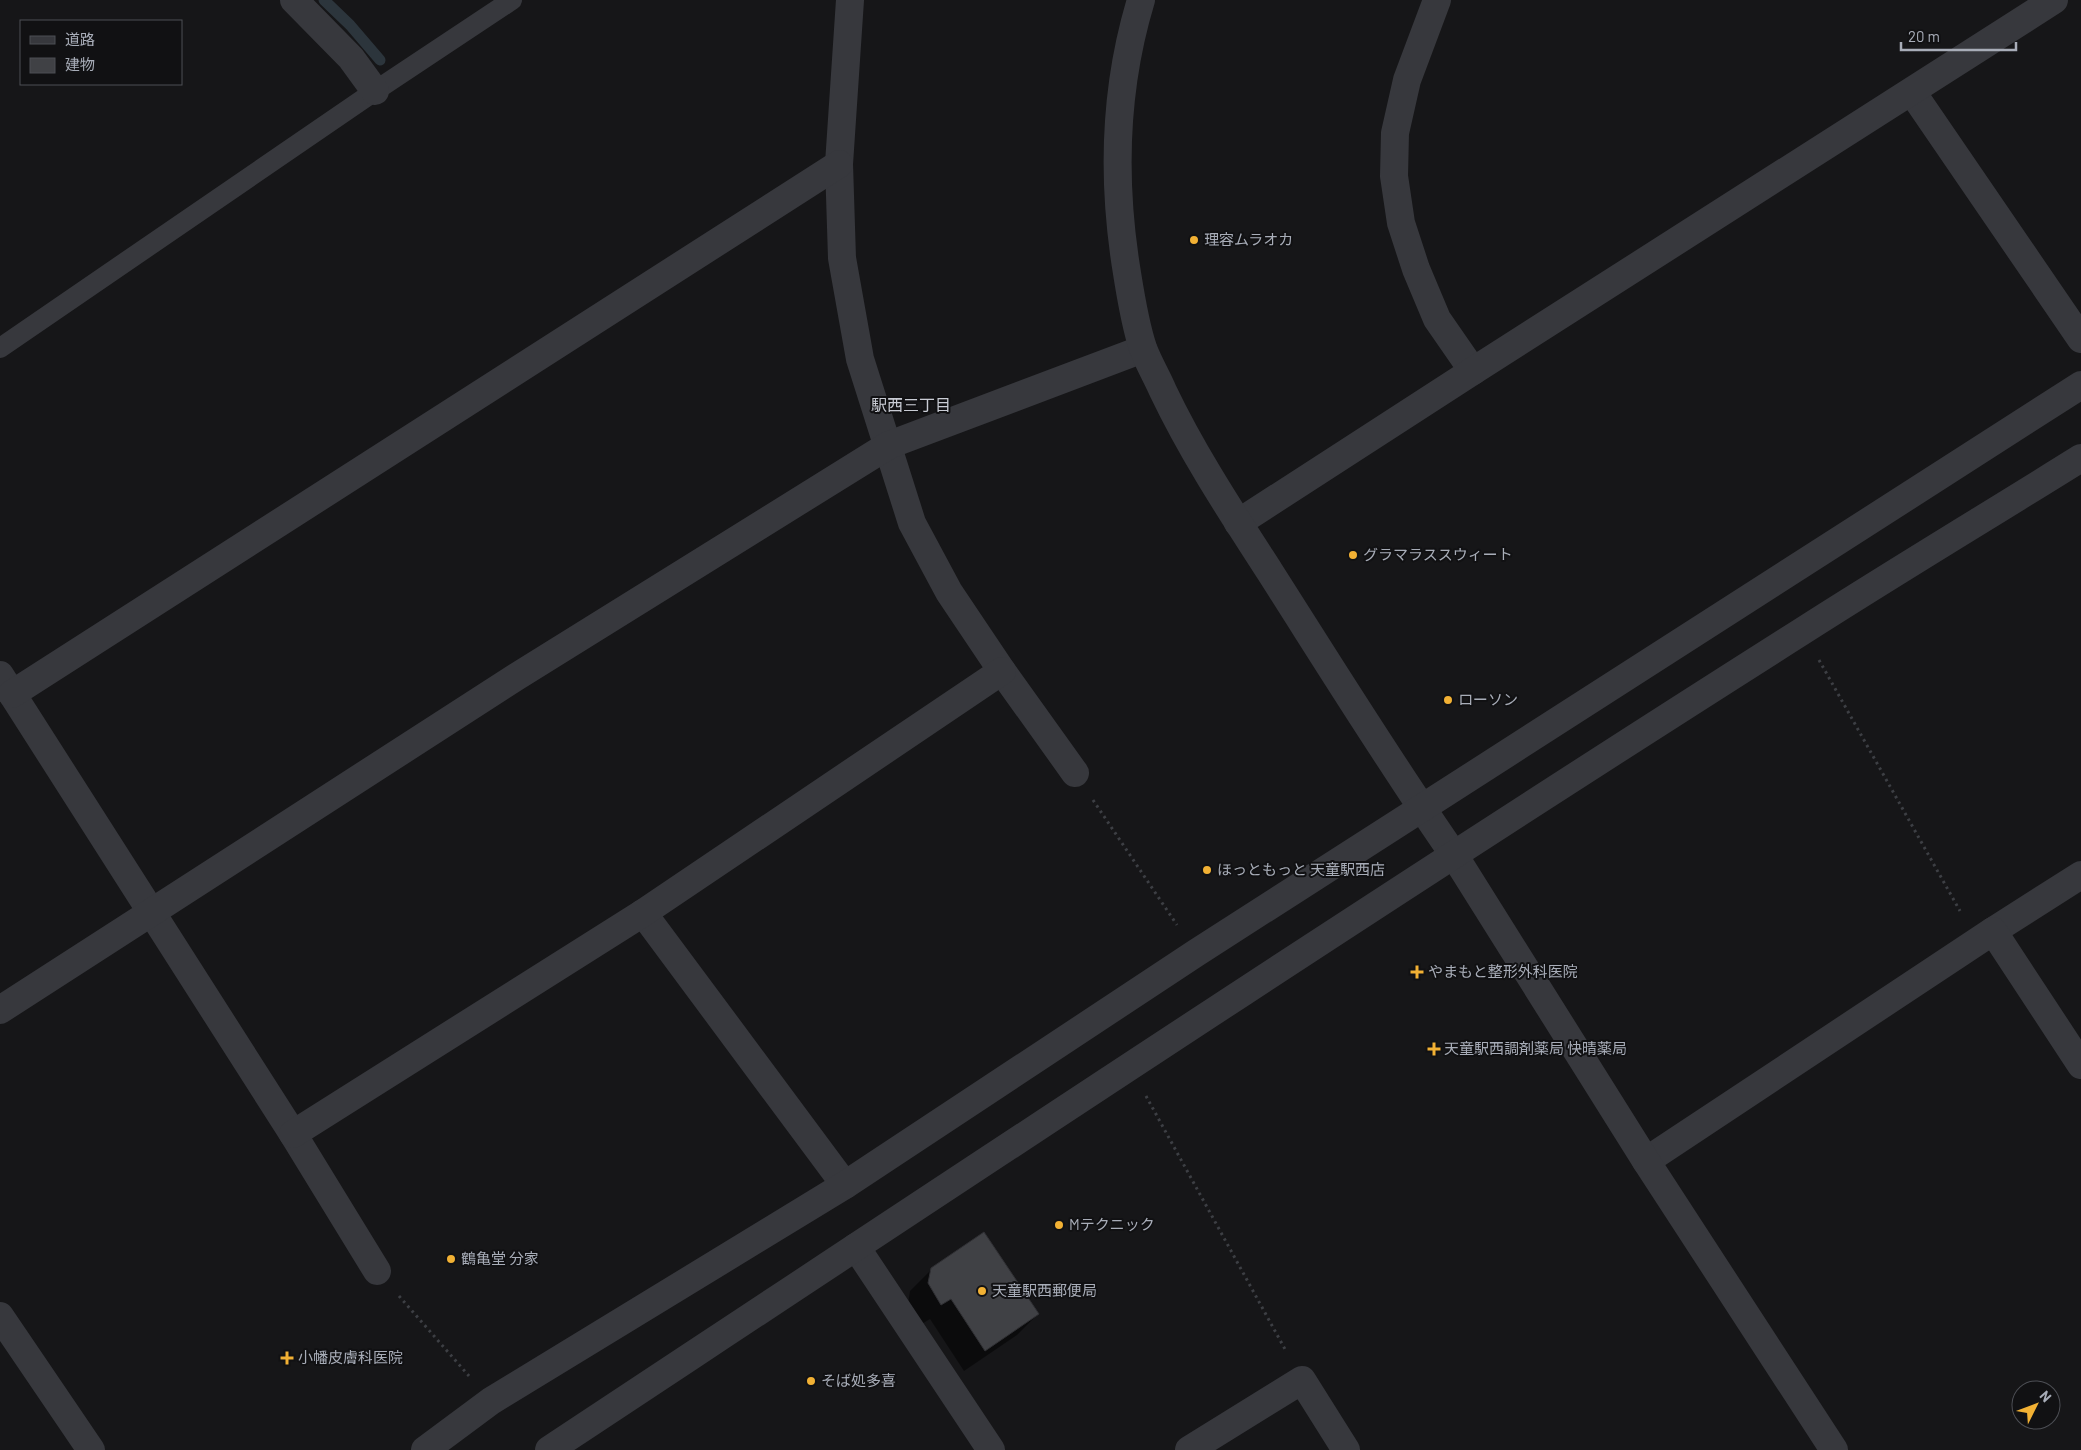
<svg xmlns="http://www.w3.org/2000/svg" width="2081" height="1450" viewBox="0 0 2081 1450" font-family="Barlow,'Noto Sans JP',sans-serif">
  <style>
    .shadow { fill: #0007 }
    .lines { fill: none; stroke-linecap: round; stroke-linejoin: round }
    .stream { stroke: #2c353c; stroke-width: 11 }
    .building { fill: #404145; stroke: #303034 }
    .path { stroke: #3d3f44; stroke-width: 3; stroke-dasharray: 2.5 4; stroke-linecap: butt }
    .service { stroke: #37383d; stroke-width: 20 }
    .minor { stroke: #37383d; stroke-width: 28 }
    .tertiary { stroke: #37383d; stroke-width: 28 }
    .poi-dot { fill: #f2b134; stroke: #111113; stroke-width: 2 }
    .labels { text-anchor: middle; stroke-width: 4; stroke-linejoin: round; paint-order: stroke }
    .poi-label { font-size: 15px; fill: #a8adb8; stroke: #111113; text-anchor: start }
    .neighbourhood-label { font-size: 16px; fill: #c9ccd4; stroke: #111113 }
  </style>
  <rect width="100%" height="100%" fill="#161618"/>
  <path class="shadow" d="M932,1269L1038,1314L1017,1335L964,1371L930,1319L920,1325L908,1304L910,1291Z"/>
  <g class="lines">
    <path class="stream" d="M324,0L350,25L380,60"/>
  </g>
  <path class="building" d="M984,1232L1039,1314L985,1351L951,1299L941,1305L928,1283L931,1268Z"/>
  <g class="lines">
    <g class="path">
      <path d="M1819,660L1960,911"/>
      <path d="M1093,800L1177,925"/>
      <path d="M1146,1096L1286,1351"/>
      <path d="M399,1296L469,1376"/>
    </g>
    <path class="service" d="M0,348L375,91L512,0"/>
    <g class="minor">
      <path d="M294,0L351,58L375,91"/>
      <path d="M850,0L839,164L842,258L860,359L912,523L949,592L1002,671L1075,773"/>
      <path d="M1437,0L1407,80L1395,133L1394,176L1401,223L1416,269L1437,319L1473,371"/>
      <path d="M1912,92L2081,339"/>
      <path d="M1238,523L1473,371L2054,0"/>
      <path d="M0,675L293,1134L377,1271"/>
      <path d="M12,694L839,164"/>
      <path d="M643,913L845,1185"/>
      <path d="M1993,931L2081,875"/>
      <path d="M0,1010L516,677L889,445L1143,349"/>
      <path d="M293,1134L643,913L1002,671"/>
      <path d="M1646,1161L1993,931L2081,1065"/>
      <path d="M856,1247L991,1450"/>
      <path d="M1189,1450L1302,1380L1346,1450"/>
    </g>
    <g class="tertiary">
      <path d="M1141,0C1114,89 1112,182 1127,273C1131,298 1135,324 1143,348C1148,362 1157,377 1163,391C1193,454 1232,513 1270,572C1330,666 1390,763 1454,855L1646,1161L1834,1450"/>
      <path d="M0,1316L91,1450"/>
      <path d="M425,1450L491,1401L845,1185L1196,953L2081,385"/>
      <path d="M549,1450C965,1175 1380,899 1801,632C1893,573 1988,516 2081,458"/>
    </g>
  </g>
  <g class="poi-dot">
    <circle cx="1194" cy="240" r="5"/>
    <circle cx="1353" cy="555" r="5"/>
    <circle cx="1448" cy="700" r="5"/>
    <circle cx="1207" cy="870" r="5"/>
    <path d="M1414.5 964.5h5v5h5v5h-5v5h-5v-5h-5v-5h5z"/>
    <path d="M1431.5 1041.5h5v5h5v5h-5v5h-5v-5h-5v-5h5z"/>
    <circle cx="1059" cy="1225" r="5"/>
    <circle cx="451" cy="1259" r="5"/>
    <circle cx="982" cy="1291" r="5"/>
    <path d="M284.5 1350.5h5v5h5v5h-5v5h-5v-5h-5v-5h5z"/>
    <circle cx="811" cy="1381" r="5"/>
  </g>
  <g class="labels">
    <g class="poi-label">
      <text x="1204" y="245">理容ムラオカ</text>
      <text x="1363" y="560">グラマラススウィート</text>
      <text x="1458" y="705">ローソン</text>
      <text x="1217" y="875">ほっともっと 天童駅西店</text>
      <text x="1428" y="977">やまもと整形外科医院</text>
      <text x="1444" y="1054">天童駅西調剤薬局 快晴薬局</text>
      <text x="1069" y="1230">Mテクニック</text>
      <text x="461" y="1264">鶴亀堂 分家</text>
      <text x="992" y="1296">天童駅西郵便局</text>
      <text x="298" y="1363">小幡皮膚科医院</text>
      <text x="821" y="1386">そば処多喜</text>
    </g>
    <g class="neighbourhood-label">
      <text x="911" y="411">駅西三丁目</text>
    </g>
  </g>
  <rect x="20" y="20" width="162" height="65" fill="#111113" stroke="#4d4f55"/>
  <rect x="30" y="36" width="25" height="8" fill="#37383d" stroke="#4d4f55"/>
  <text x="65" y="45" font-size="15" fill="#a8adb8">道路</text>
  <rect x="30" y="58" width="25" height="15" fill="#404145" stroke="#4d4f55"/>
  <text x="65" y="70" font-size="15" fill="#a8adb8">建物</text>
  <g transform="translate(2036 1405) rotate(48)"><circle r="24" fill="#111113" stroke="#4d4f55"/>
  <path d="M0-4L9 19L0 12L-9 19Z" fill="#f2b134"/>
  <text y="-8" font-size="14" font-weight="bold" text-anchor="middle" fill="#a8adb8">N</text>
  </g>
  <path d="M1901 42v8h115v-8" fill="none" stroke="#a8adb8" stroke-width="2.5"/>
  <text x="1908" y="42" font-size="15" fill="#a8adb8" stroke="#111113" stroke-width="4" paint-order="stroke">20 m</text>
</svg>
